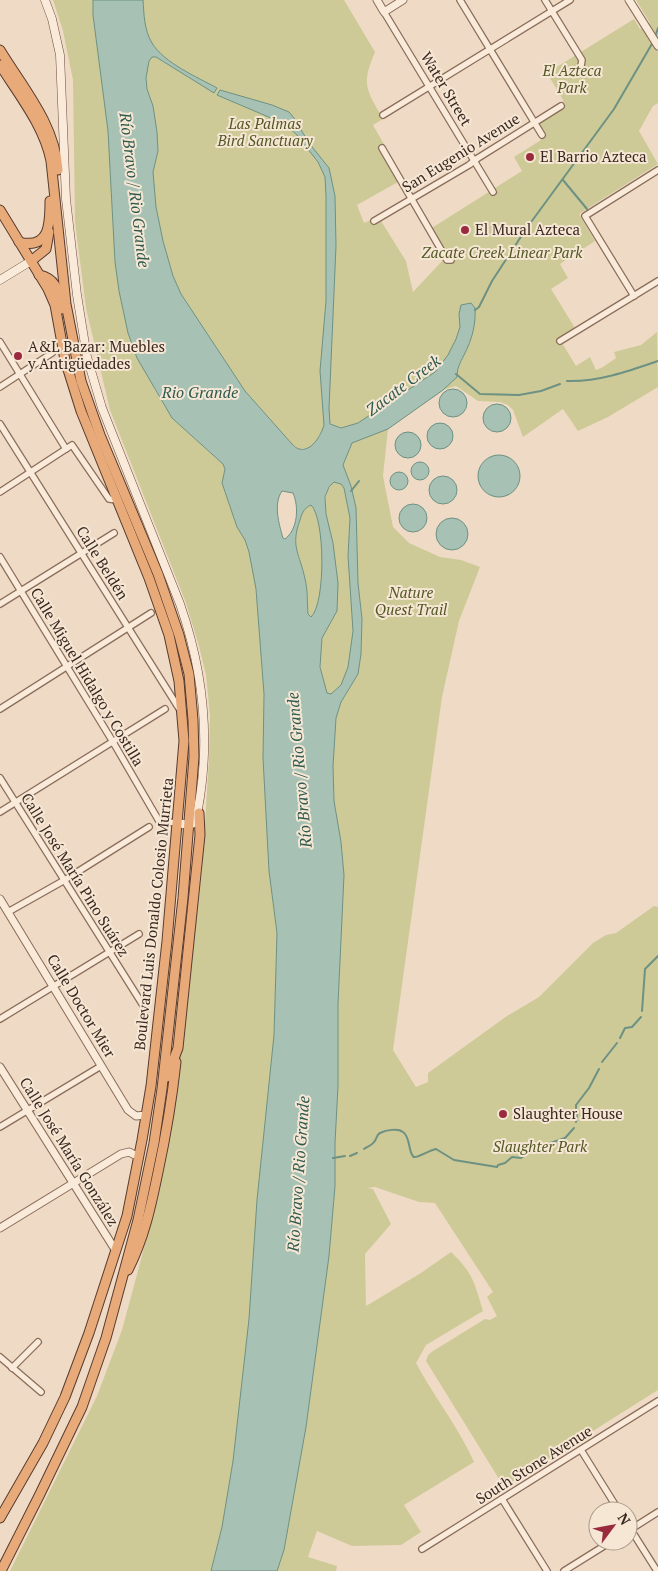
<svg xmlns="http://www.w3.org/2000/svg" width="658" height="1571" viewBox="0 0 658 1571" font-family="'PT Serif',serif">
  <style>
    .green { fill: #cdca98 }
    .water { fill: #a7c2b5; stroke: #6d9182; fill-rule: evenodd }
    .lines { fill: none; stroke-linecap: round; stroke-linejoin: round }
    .stream { stroke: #6d9182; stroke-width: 2 }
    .minor-casing { stroke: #8a6c5b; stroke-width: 8 }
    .tertiary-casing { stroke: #8a6c5b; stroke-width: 9 }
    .secondary-casing { stroke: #6c4d3e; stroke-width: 9 }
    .trunk-casing { stroke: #583b2f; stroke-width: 11 }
    .minor { stroke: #f9ead9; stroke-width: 5.5 }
    .tertiary { stroke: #f9ead9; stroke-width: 7 }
    .secondary { stroke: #f9ead9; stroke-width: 8 }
    .trunk { stroke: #e8aa79; stroke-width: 9 }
    .poi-dot { fill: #9a2a3e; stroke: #f6e7d5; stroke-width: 2 }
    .labels { text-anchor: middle; stroke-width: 4; stroke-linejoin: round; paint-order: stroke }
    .park-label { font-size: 15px; font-style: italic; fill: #535725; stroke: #f6e7d5 }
    .street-label { font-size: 15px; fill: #3a271f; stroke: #f6e7d5 }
    .poi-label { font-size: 15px; fill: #3a271f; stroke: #f6e7d5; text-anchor: start }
    .water-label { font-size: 16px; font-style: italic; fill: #2e5a4f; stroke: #f6e7d5 }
  </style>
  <rect width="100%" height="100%" fill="#efdbc5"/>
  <g class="green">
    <path d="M53,0H93V15L108,131L115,262L155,390L172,418L223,464L225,469L222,484L237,527L245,540L249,552L256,589L264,694L263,758L269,871L277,933L274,1035L257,1200L249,1319L233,1461L222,1527L211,1571H10L97,1396L122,1330L150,1226L171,1128L202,870L209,759L210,716L206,675L199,646L186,603L110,410L86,308L75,222L73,80L63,31Z"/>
    <path d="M143,0H344L375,52C361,85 366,89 383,119L373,125L385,146L380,150L398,182L357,205L364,223L371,220L375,225L381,221L406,261L413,292L443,260L427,231L522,171L514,157L541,140L539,137L544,134L538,124L563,107V100L547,73L634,19L640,29L650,23L636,0H658V103L653,106L639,131L658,164L579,214L595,241L560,264L568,278L551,289L575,328L559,338L576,366L590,357L596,370L603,367L616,358L614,352L641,345L657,332L658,387L608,417L578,431L563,409L523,437L513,410L508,405L500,402L478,401L456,386L443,390L388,429L383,476L393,527L409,543L440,557L461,560L480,567L459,621L442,697L393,1050L416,1087L428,1082V1073L507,1016L539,997L593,943L606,935L616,933L654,906L658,907V1390L504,1487L426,1361L428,1355L433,1351L485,1319L490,1320L497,1316L487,1297L493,1292L435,1203L419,1202L375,1187L367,1188L373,1189L391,1224L365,1254L366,1306L421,1273L451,1252C474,1274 474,1282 483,1311L426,1345L416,1363C434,1397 458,1426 474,1462L404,1505L421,1532L401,1545L352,1546L317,1531L308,1557L337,1566L336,1571H277L284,1550L306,1427L329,1256L335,1186V1143L338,1086V1004L344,875L341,842L334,801L333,766L336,718L341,702L358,674L361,654L362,619L358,583L356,508L351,486L343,465L352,443L299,449L292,444L245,391L181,294L173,276L163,241L156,207L153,172L158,151L157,132L153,106L147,89Z"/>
    <path d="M334,482L341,484L344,488L350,518L348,556L353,631L348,667L341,685L332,694L327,693C320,673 316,649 326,629C329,623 336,616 337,610C338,601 336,591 335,583C334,570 334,557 333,544C330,524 317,499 334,482Z"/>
    <path d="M311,505C326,518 326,603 312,617L308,614C307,602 308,591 305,579C300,554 290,547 300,520C302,513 304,508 311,505Z"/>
  </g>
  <g class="water">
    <path d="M93,0H143C144,14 144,30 152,43C164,63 197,77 217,88L214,93L156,57H152L149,61L146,78L147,89L153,106L157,132L158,151L153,172L156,207L163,241L173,276L181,294L245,391L292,444C294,446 296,448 299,449C312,452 321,435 324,425L320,371L326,301V196L325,177L318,162L297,135L285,124L217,95L220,90L272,105L289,112L294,118L309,143L329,168L335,196L336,246L329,408L330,424L341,428L358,423L435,372L448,355L456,339L460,327L459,314L461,305L471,303L475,308C476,324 472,340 464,355C460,363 457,368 457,377L443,390L388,429L352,443L343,465L351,486L356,508L358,583L362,619L361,654L358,674L341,702L336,718L333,766L334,801L341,842L344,875L338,1004V1086L335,1143V1186L329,1256L306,1427L284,1550L277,1571H211L222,1527L233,1461L249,1319L257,1200L274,1035L277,933L269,871L263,758L264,694L256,589L249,552L245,540L237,527L222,483L225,469L223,464L172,418L137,358L128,333L119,291L115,262L108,131L93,15ZM334,482L341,484L344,488L350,518L348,556L353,631L348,667L341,685L331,694L327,693L320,667L322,638L337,611L338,583L333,543L326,514L325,497L329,487ZM282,491L293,493C299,507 298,529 285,539L283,538C279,524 273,504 282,491ZM311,505C325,518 326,603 311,617L308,614C307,602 308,591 305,579C300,554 290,547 300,520C302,513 304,508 311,505Z"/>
    <circle cx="453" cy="403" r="14"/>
    <circle cx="497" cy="418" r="14"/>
    <circle cx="440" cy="436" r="13"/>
    <circle cx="408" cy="445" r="13"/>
    <circle cx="499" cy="476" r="21"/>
    <circle cx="420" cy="471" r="9"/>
    <circle cx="399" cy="481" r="9"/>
    <circle cx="443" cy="490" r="14"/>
    <circle cx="413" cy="518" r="14"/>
    <circle cx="452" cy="534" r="16"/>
  </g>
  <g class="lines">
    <g class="stream">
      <path d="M655,37L658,28"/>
      <path d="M563,180L587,209"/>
      <path d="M475,310L479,307L492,281L526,229L614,109L653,42"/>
      <path d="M456,374L480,394L519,395L541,391L560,384"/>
      <path d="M567,381C598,382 629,371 658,361"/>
      <path d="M351,491L359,481"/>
      <path d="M642,1011L645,969L658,956"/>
      <path d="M620,1038L625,1028L632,1027L641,1017"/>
      <path d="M602,1062L617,1043"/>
      <path d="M576,1108V1105L589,1088L599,1069"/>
      <path d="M576,1122L577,1114"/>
      <path d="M536,1148L565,1138L574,1128"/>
      <path d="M364,1149C367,1147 372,1145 374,1142C377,1139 376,1135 380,1133C386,1130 398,1128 403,1132C411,1137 408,1154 414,1157C417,1158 430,1150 436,1149L454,1160L497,1167L498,1165L505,1163L512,1157L521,1158L530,1152"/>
      <path d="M350,1156L357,1153"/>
      <path d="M333,1158L345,1156"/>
    </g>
    <defs>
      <g id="minor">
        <path d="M460,0L542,135"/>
        <path d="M545,0L582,60L581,66"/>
        <path d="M384,12L493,192"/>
        <path d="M383,115L570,0"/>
        <path d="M382,148L447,260H451"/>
        <path d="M374,221L469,165L478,158L561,106"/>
        <path d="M634,296L585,216L658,170"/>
        <path d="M560,341L658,281"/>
        <path d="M0,342L66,449"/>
        <path d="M0,387L52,353"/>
        <path d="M0,424L180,710"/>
        <path d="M0,492L72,445L109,499L117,500"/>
        <path d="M0,557L113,742L159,821L177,823"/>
        <path d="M0,604L114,533"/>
        <path d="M0,709L151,613"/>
        <path d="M0,778L146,1010"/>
        <path d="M0,812L165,709"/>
        <path d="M8,912L63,881L149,827"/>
        <path d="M0,1019L139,934"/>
        <path d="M0,1127L101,1066"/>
        <path d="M0,1357L41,1392"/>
        <path d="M12,1368L38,1342"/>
        <path d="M581,1450L619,1511"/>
        <path d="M502,1499L547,1571"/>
        <path d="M628,1525L657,1571"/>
        <path d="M628,1531L658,1512"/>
        <path d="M422,1549L658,1401"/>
        <path d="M564,1571L612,1541"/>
      </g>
      <g id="tertiary">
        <path d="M377,0L384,12L403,0"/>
        <path d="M629,0L658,46"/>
        <path d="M0,899L128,1110L136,1116L146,1115"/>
        <path d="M0,1067L116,1251"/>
        <path d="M0,1228L121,1154L129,1152L139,1157"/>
      </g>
      <g id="secondary">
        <path d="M45,0L52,19L60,55L66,199L77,295L87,357L102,408L180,604C202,667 210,731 200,797C198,807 198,814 194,823L189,825L177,823"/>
        <path d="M0,280L31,261"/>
      </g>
      <g id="trunk">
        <path d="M0,50C23,88 55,124 58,170"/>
        <path d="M0,65C19,95 44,126 51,161L66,304L81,381L100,435L158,574L179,635L189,674L193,720L194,757L183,898L162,1089L154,1143L138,1220L106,1338L82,1407L39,1496L1,1571"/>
        <path d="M0,210L48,289L55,305L65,360L81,411L149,578L169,635L179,681L184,741L167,941L151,1086L142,1140L127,1216L89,1333L65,1397L43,1443L0,1518"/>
        <path d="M19,242C50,250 50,223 50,201"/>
        <path d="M31,261L46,249L49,232"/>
        <path d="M39,275C58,279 58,293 62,309"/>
        <path d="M167,1077L178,1048L200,835L199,813"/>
        <path d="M128,1270C144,1239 151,1206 158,1172C166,1135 172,1099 176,1062"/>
      </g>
    </defs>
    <use href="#minor" class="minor-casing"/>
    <use href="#tertiary" class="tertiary-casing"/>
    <use href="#secondary" class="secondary-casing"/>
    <use href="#trunk" class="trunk-casing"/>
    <use href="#minor" class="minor"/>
    <use href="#tertiary" class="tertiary"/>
    <use href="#secondary" class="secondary"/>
    <use href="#trunk" class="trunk"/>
  </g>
  <g class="poi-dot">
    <circle cx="530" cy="157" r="5"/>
    <circle cx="465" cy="230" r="5"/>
    <circle cx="18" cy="356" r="5"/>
    <circle cx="503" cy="1114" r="5"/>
  </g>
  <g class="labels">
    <g class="park-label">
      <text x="572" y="76">El Azteca<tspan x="572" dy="17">Park</tspan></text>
      <text x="265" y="129">Las Palmas<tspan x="265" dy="17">Bird Sanctuary</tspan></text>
      <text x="502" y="258">Zacate Creek Linear Park</text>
      <text x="411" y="598">Nature<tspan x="411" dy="17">Quest Trail</tspan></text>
      <text x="540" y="1152">Slaughter Park</text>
    </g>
    <g class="street-label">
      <text transform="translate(446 89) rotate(59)" y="5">Water Street</text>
      <text transform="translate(461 153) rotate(-32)" y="5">San Eugenio Avenue</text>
      <text transform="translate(102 563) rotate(58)" y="5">Calle Beldén</text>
      <text transform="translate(87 677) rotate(59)" y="5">Calle Miguel Hidalgo y Costilla</text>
      <text transform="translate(75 875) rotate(58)" y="5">Calle José María Pino Suárez</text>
      <text transform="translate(154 914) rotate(-84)" y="5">Boulevard Luis Donaldo Colosio Murrieta</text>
      <text transform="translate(81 1006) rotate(59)" y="5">Calle Doctor Mier</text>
      <text transform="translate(69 1152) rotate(58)" y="5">Calle José María González</text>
      <text transform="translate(534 1465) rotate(-32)" y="5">South Stone Avenue</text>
    </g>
    <g class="poi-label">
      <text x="540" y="162">El Barrio Azteca</text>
      <text x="475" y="235">El Mural Azteca</text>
      <text x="28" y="352">A&amp;L Bazar: Muebles<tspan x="28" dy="17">y Antigüedades</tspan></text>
      <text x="513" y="1119">Slaughter House</text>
    </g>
    <g class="water-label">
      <text transform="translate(135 190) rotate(83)" y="6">Río Bravo / Rio Grande</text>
      <text transform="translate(403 385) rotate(-37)" y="6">Zacate Creek</text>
      <text x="200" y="398">Rio Grande</text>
      <text transform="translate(299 770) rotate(-95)" y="6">Río Bravo / Rio Grande</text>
      <text transform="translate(298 1174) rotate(-86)" y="6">Río Bravo / Rio Grande</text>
    </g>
  </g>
  <g transform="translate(613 1526) rotate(58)"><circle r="24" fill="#f6e7d5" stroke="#ab9a8c"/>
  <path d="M0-4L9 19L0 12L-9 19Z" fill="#9a2a3e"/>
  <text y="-8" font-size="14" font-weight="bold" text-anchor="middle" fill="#3a271f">N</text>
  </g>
</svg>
